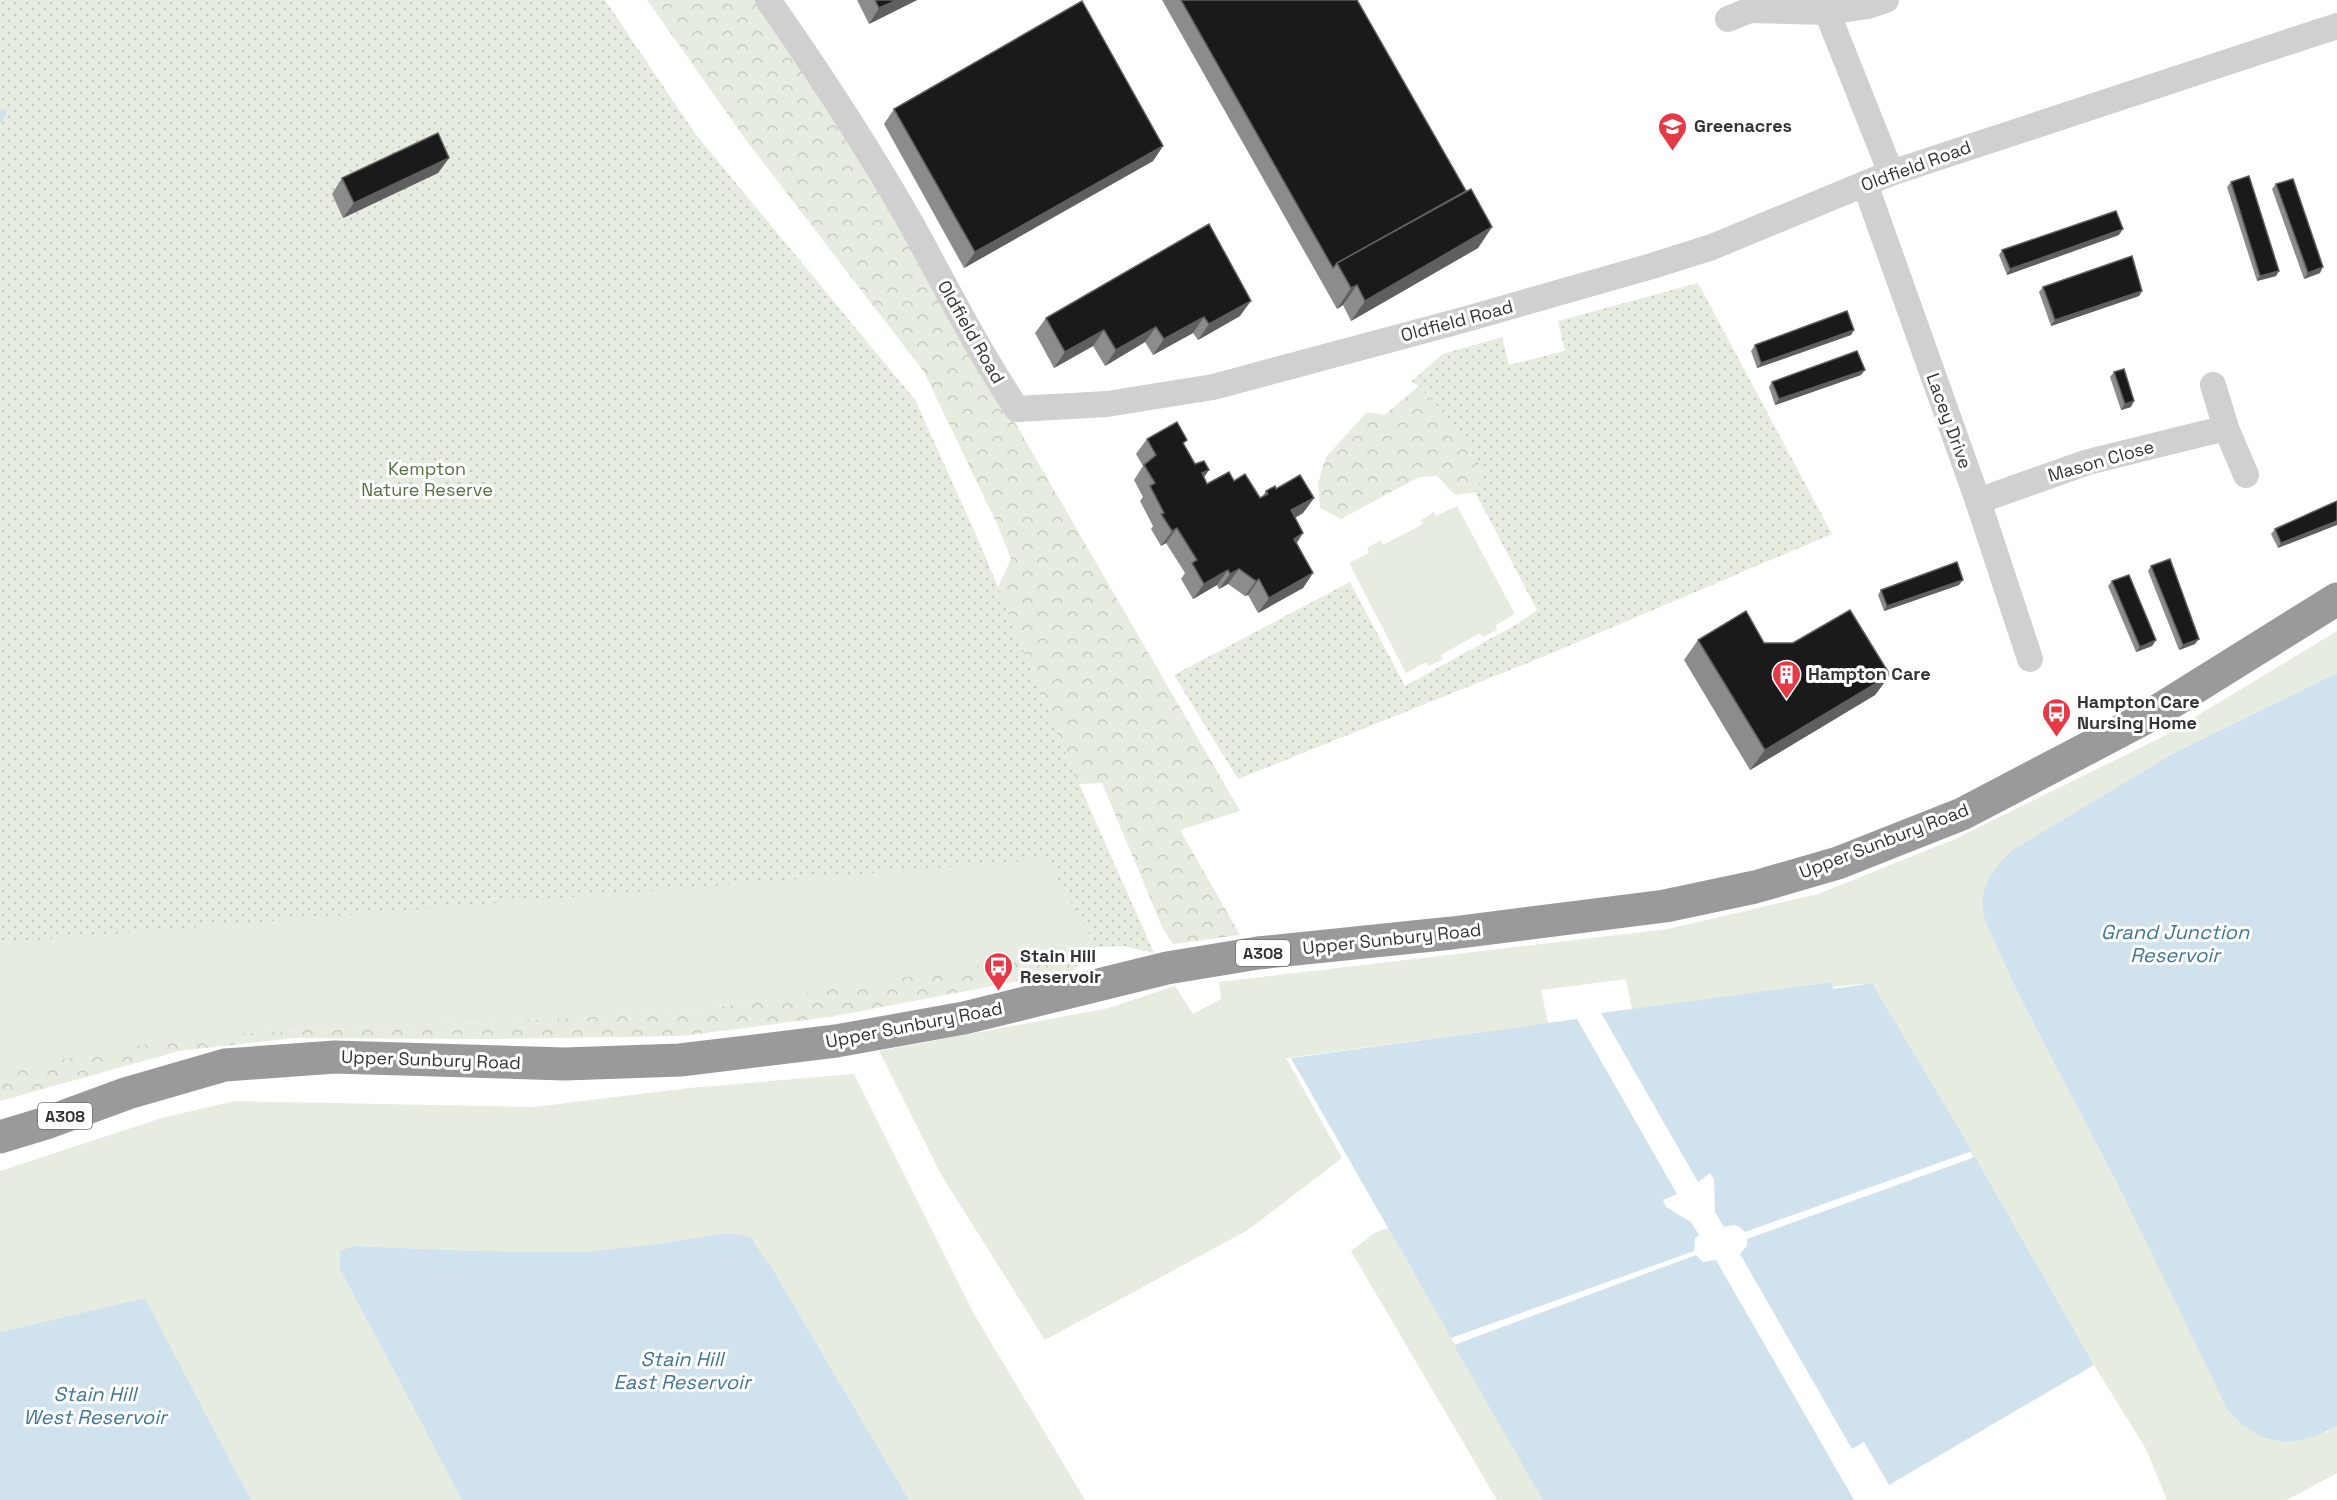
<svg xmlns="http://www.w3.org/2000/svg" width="2337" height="1500" viewBox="0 0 2337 1500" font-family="'Space Grotesk',sans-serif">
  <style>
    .grass { fill: #e6ecdf }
    .forest { fill: url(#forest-crowns) }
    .park { fill: url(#park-dots) }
    .water { fill: #cfe2ee }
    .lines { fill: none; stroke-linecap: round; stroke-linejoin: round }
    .stream { stroke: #cfe2ee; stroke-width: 7 }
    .minor { stroke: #d0d0d0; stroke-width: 26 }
    .highway { stroke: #9a9a9a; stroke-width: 33 }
    .wall { fill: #8c8c8c }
    .shaded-wall { fill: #5f5f5f }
    .building { fill: #1a1a1a; stroke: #5f5f5f; stroke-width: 1.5 }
    .labels { text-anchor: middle; stroke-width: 6; stroke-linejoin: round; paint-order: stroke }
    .shield { fill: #fff; stroke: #707070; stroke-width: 1.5 }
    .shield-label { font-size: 16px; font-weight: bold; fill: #333 }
    .poi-label { font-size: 18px; font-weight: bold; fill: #333; stroke: #fff; text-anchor: start }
    .street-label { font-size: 18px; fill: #333; stroke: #fff }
    .park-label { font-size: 18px; fill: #56703f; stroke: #fff }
    .water-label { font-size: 20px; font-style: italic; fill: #3f7597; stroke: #fff }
  </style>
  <defs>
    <pattern id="forest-crowns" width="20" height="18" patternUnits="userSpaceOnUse" patternTransform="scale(1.5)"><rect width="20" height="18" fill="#e6ecdf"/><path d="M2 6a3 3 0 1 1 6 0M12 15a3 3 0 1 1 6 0" fill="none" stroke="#c6cbc0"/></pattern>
    <pattern id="park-dots" width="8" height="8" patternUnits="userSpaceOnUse" patternTransform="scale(1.5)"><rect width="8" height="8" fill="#e6ecdf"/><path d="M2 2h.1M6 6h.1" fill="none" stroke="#c6cbc0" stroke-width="1.8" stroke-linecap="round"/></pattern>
  </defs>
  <rect width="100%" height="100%" fill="#fff"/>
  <g class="grass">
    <path d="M1457,506L1515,614L1496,625L1497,630L1483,637L1480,633L1441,655L1443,659L1429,666L1426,662L1406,673L1349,563L1369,553L1367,548L1381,540L1383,545L1423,524L1421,520L1434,512L1436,516Z"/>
    <path d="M2337,631V673L2174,753L1985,921L2018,993L2125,1199L2325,1433L2337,1426V1473L2287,1500H2167L2146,1449L2094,1365L1872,983L1833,987L1831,982L1632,1009L1626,979L1541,990L1548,1023L1286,1058L1342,1158L1248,1230L1045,1340L942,1176L879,1051L1109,1008L1175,986L1193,1014L1221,999L1219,982L1668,929L1818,894L1955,839L2162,737Z"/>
    <path d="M1046,858L1097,947L679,1013L263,1032L0,1073V943Z"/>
    <path d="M854,1074L974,1314L1085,1500H909L776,1275L727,1233L657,1244L585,1252L478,1251L354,1246L341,1251L340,1269L462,1500H251L145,1298L0,1332V1171L162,1118L235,1101L534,1107L689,1088Z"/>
    <path d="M1388,1228L1544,1500H1497L1351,1251L1376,1232Z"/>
  </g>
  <g class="forest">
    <path d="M0,0L673,102L696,135L915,400L975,533L998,587L1011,559L998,526L924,372L746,140L647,0H757L908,231L1010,414L1240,811L1180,830L1240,935L1173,944L1163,929L1102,783L1079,784L1154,953L1125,946L1097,947L1072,971L829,1017L682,1036L489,1039L294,1038L179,1051L0,1101V1073L96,1052L182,1039L263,1032L679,1013L1096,947L1046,859L0,943Z"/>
    <path d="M1419,386L1459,431L1485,473L1475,492L1455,495L1437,476L1419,477L1341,519L1320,508L1318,484L1326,457L1367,412L1384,415Z"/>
  </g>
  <g class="park">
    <path d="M0,0H605L696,135L915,400L975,533L1078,784L1154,953L1125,946L1097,947L1046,859L0,943Z"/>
    <path d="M1698,283L1832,534L1540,658L1238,779L1174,675L1350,582L1405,686L1519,623L1537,610L1475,492L1484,473L1459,431L1419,386L1411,382L1443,354L1502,337L1509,365L1565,351L1558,321Z"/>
  </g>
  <g class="water">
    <path d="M2337,673V1426C2294,1449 2261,1448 2228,1410L2125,1199L2018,993L1985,921C1977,890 1990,873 2011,851L2174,753Z"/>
    <path d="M1832,982L1833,989L1872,983L1972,1151L1745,1232C1738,1224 1734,1224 1724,1227L1715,1212L1714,1179L1710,1173L1698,1182L1601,1013Z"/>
    <path d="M1577,1019L1677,1194L1663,1200L1666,1207L1691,1222L1699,1235L1695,1238L1694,1251L1451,1338L1291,1058Z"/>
    <path d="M1975,1157L2094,1365L1889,1485L1864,1442L1852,1449L1740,1254L1747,1246V1239Z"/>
    <path d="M727,1233L750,1237L776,1275L909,1500H462L340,1269V1251L354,1246L478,1251L585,1252L657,1244Z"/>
    <path d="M1696,1255L1703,1262L1716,1260L1854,1500H1543L1454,1345Z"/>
    <path d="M145,1298L251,1500H0V1332Z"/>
  </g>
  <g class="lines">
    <path class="stream" d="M0,119L3,113"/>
    <g class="minor">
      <path d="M768,0C819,73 869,149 913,227C947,289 978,351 1017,409L1107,404L1213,387L1463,320L1652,266L1712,247L1891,173L2337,26"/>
      <path d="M1827,12L1891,173"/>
      <path d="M1728,19L1750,10L1827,12L1868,6L1886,0"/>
      <path d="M1865,184L1978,501L2030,659"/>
      <path d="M2213,385L2226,428L2246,475"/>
      <path d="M1978,501L2088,462L2226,428"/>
    </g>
    <path class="highway" d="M0,1137L46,1123L128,1093L225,1065L335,1057L565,1064L680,1060L836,1041L964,1018L1167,968L1258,953L1452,933L1665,906L1755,887L1838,863L1962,814L2151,715L2337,599"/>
  </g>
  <g class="wall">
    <path d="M857,0H917L869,24Z"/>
    <path d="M1162,0H1357L1466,191L1492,227L1478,248L1351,321L1343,305L1337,309Z"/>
    <path d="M894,109L1163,146L1153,161L964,268L884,124Z"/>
    <path d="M449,158L438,173L343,218L332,194L342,178Z"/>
    <path d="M2231,182L2279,271L2276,276L2257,281L2227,187Z"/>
    <path d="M2276,184L2320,273L2304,279L2272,189Z"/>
    <path d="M2119,235L2007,275L1999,255L2002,250Z"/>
    <path d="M2043,287L2142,291L2139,296L2051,326L2039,292Z"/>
    <path d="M1240,316L1198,340L1193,333L1153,355L1145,342L1105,366L1093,346L1054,368L1035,333L1046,318Z"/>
    <path d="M1854,330L1851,335L1757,368L1751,351L1755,345Z"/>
    <path d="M2114,372L2131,407L2121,410L2110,377Z"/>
    <path d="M1861,375L1775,405L1769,387L1772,382Z"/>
    <path d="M1147,439L1184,444L1195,464L1209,470L1204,477L1207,484L1234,481L1260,498L1262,497L1266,491L1276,489L1314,498L1303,513L1295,518L1303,533L1297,543L1313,573L1303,588L1258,613L1248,595L1245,596L1228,584L1219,589L1217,585L1193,599L1181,579L1185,573L1166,543L1161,546L1151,529L1153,526L1140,501L1143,497L1134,480L1143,466L1136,454Z"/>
    <path d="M2337,501L2278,548L2271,534L2275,529Z"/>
    <path d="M2151,566L2195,644L2179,650L2148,571Z"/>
    <path d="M2112,581L2156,640L2152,646L2136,652L2108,586Z"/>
    <path d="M1959,585L1884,611L1878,595L1881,590Z"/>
    <path d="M1698,640L1764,643L1890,675L1875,695L1750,770L1684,660Z"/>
  </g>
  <g class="shaded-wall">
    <path d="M897,0H917L869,24L879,8Z"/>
    <path d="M1163,146L1153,161L964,268L975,252Z"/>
    <path d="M449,158L438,173L343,218L354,203Z"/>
    <path d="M1492,227L1478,248L1351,321L1365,301Z"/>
    <path d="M2123,229L2119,235L2007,275L2010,269Z"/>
    <path d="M2323,267L2320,273L2304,279L2308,273Z"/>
    <path d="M2279,271L2276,276L2257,281L2260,276Z"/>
    <path d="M1357,285L1343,305L1337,309L1351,288Z"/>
    <path d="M2142,291L2139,296L2051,326L2055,320Z"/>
    <path d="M1251,301L1240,316L1198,340L1209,324Z"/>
    <path d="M1204,317L1193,333L1153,355L1164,339Z"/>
    <path d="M1156,327L1145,342L1105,366L1116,350Z"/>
    <path d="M1104,330L1093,346L1054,368L1065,352Z"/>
    <path d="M1854,330L1851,335L1757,368L1761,363Z"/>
    <path d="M1865,370L1861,375L1775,405L1779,399Z"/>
    <path d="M2134,401L2131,407L2121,410L2125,404Z"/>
    <path d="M1209,470L1198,485L1202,473Z"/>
    <path d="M1314,498L1303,513L1280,526L1291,510Z"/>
    <path d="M2337,521V525L2278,548L2281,543Z"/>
    <path d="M1177,528L1166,543L1161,546L1172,531Z"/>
    <path d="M1303,533L1292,549L1294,539Z"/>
    <path d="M1239,569L1228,584L1219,589L1230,574Z"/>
    <path d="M1228,570L1217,585L1193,599L1204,584Z"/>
    <path d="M1313,573L1303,588L1258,613L1269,598Z"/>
    <path d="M1259,579L1248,595L1245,596L1256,581Z"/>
    <path d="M1963,580L1959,585L1884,611L1887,606Z"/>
    <path d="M2199,639L2195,644L2179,650L2183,645Z"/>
    <path d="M2156,640L2152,646L2136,652L2140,647Z"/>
    <path d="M1890,675L1875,695L1750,770L1765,750Z"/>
  </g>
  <g class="building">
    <path d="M875,0H897L879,8Z"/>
    <path d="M1181,0H1357L1466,191L1337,263L1333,268Z"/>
    <path d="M1082,1L1163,146L975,252L894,109Z"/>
    <path d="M438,133L449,158L354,203L342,178Z"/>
    <path d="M2249,176L2279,271L2260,276L2231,182Z"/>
    <path d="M2293,179L2323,267L2308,273L2276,184Z"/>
    <path d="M1471,189L1492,227L1365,301L1357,285L1351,288L1337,263Z"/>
    <path d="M2116,211L2123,229L2010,269L2002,250Z"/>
    <path d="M1209,224L1251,301L1209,324L1204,317L1164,339L1156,327L1116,350L1104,330L1065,352L1046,318Z"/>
    <path d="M2132,256L2142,291L2055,320L2043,287Z"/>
    <path d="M1847,311L1854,330L1761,363L1755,345Z"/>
    <path d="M1857,351L1865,370L1779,399L1772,382Z"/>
    <path d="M2124,369L2134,401L2125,404L2114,372Z"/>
    <path d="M1177,422L1187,440L1183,443L1195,464L1204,461L1209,470L1202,473L1207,484L1229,472L1234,481L1245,474L1260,498L1268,494L1266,491L1275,486L1276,489L1300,475L1314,498L1291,510L1303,533L1294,539L1313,573L1269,598L1259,579L1256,581L1239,569L1230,574L1228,570L1204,584L1192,563L1197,560L1177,528L1172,531L1161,514L1164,513L1150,486L1155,483L1144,465L1156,455L1147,439Z"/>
    <path d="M2337,501V521L2281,543L2275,529Z"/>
    <path d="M2170,559L2199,639L2183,645L2151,566Z"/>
    <path d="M1957,562L1963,580L1887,606L1881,590Z"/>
    <path d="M2129,575L2156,640L2140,647L2112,581Z"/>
    <path d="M1850,610L1890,675L1765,750L1698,640L1746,611L1764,643H1793Z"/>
  </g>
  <defs>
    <symbol id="school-pin" viewBox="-11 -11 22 30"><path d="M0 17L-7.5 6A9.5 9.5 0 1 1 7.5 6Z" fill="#e63946" stroke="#fff"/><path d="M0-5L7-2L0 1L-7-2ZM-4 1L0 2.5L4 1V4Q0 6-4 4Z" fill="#fff"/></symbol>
    <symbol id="building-pin" viewBox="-11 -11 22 30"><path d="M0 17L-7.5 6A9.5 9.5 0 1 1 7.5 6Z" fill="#e63946" stroke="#fff"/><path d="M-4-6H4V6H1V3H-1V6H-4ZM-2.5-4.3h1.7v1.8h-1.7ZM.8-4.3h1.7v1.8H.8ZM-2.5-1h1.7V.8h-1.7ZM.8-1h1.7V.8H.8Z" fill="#fff"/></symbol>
    <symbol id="bus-pin" viewBox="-11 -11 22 30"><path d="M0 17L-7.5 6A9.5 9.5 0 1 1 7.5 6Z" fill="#e63946" stroke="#fff"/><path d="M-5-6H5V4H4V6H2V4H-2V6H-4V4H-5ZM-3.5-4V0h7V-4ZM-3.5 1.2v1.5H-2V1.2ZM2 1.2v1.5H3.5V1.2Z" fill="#fff"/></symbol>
  </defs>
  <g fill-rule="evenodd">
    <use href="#school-pin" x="1656" y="110" width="33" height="45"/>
    <use href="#building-pin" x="1770" y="658" width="33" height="45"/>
    <use href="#bus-pin" x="2040" y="696" width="33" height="45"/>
    <use href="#bus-pin" x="982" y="950" width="33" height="45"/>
  </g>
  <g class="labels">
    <g class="shield">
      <rect x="1236" y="940" width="54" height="26" rx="4.5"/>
      <rect x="38" y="1103" width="54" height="26" rx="4.5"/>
    </g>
    <g class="shield-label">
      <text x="1263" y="959">A308</text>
      <text x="65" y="1122">A308</text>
    </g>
    <g class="poi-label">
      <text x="1694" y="132">Greenacres</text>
      <text x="1808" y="680">Hampton Care</text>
      <text x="2077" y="708">Hampton Care<tspan x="2077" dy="21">Nursing Home</tspan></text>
      <text x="1020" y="962">Stain Hill<tspan x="1020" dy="21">Reservoir</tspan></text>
    </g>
    <g class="street-label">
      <text transform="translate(1916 166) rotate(-20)" y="6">Oldfield Road</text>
      <text transform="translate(1457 321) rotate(-15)" y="6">Oldfield Road</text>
      <text transform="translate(971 332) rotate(60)" y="6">Oldfield Road</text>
      <text transform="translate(1949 421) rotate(70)" y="6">Lacey Drive</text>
      <text transform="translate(2101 461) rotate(-16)" y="6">Mason Close</text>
      <text transform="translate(1884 841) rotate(-21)" y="6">Upper Sunbury Road</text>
      <text transform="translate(1392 939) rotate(-6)" y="6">Upper Sunbury Road</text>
      <text transform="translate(914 1025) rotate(-11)" y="6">Upper Sunbury Road</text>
      <text transform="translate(431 1060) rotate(2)" y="6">Upper Sunbury Road</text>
    </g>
    <g class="park-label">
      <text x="427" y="475">Kempton<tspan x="427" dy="21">Nature Reserve</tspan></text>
    </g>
    <g class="water-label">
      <text x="2175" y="939">Grand Junction<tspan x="2175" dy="23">Reservoir</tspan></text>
      <text x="682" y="1366">Stain Hill<tspan x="682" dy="23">East Reservoir</tspan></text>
      <text x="95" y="1401">Stain Hill<tspan x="95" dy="23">West Reservoir</tspan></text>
    </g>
  </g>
</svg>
